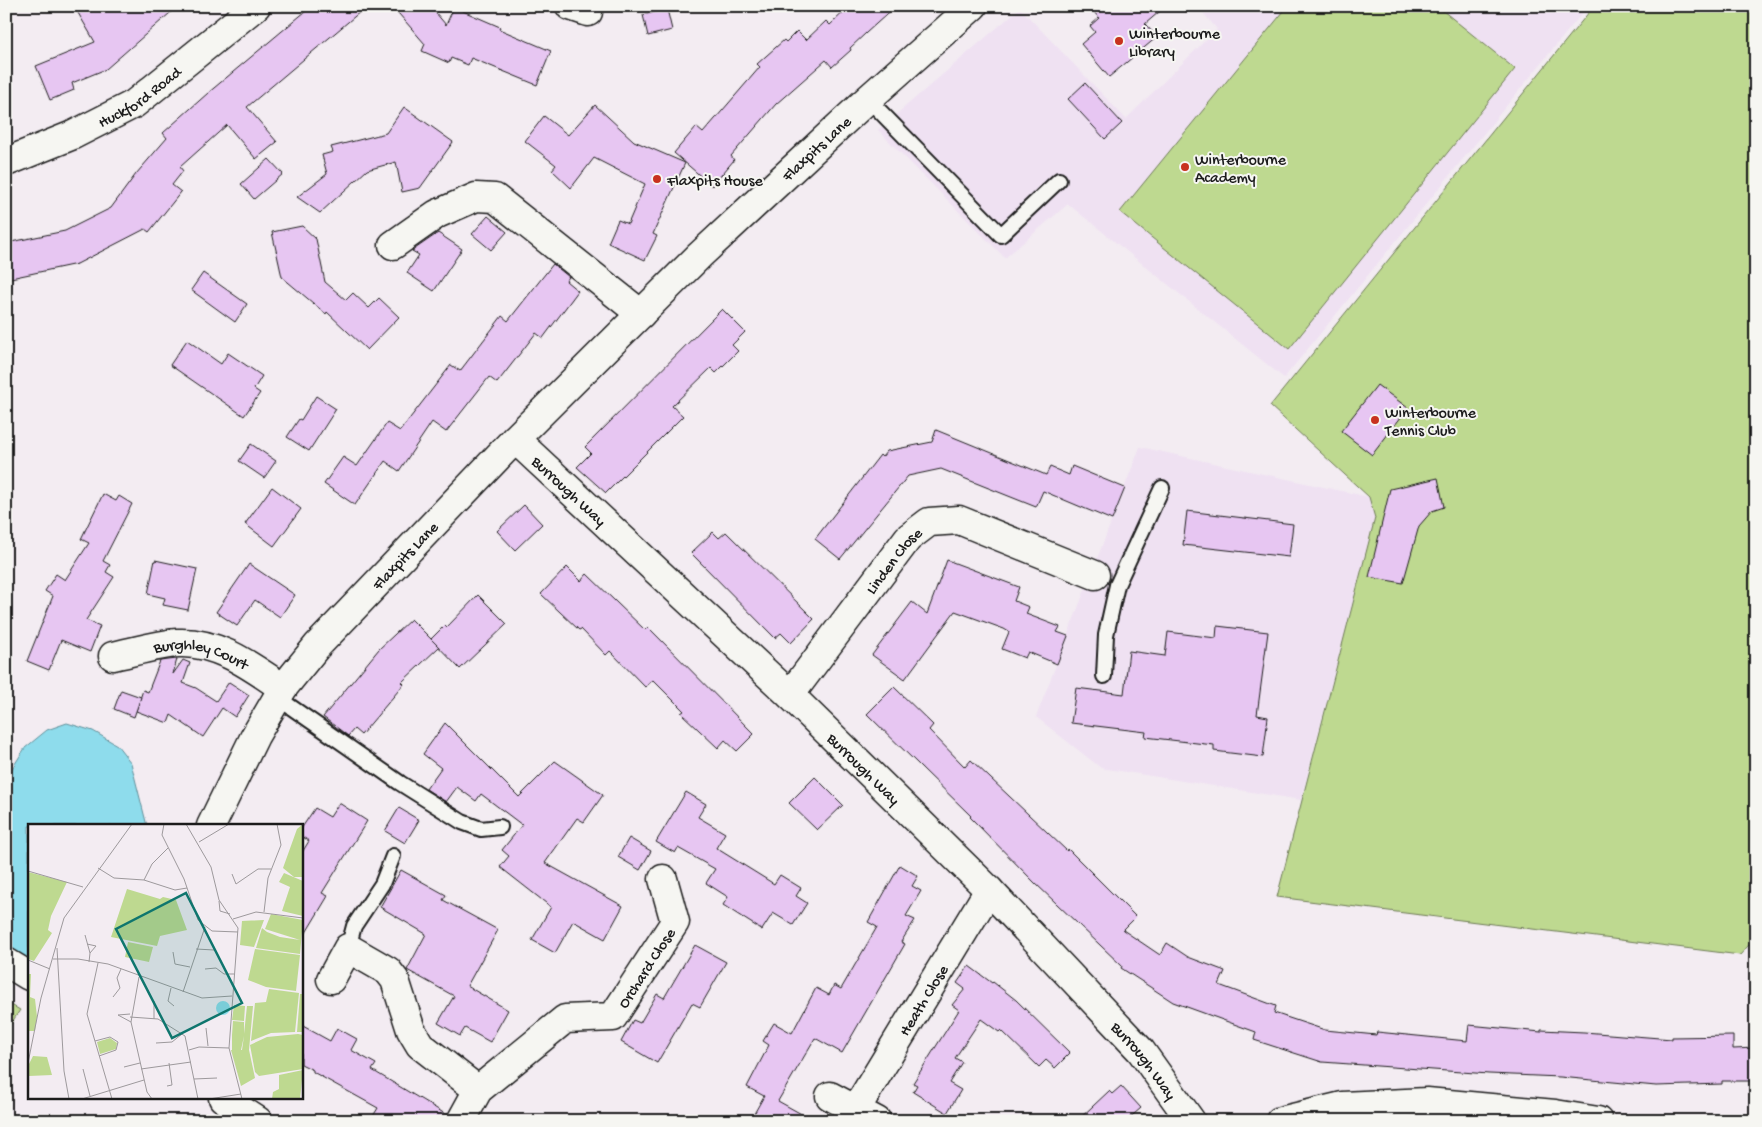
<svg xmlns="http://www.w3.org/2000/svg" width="1762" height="1127" viewBox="0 0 1762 1127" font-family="'Gochi Hand',sans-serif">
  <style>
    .built { fill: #efe1f2 }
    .green { fill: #bed990; stroke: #6d7a56 }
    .water { fill: #8edcec; stroke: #608f99 }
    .building { fill: #e7c6f2; stroke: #1c1c1c }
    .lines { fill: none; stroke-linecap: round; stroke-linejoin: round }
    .service-casing { stroke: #1c1c1c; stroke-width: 18 }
    .minor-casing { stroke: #1c1c1c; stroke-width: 31 }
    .tertiary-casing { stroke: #1c1c1c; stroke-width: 31 }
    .service { stroke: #f6f6f2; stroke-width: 14 }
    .minor { stroke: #f6f6f2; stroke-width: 28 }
    .tertiary { stroke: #f6f6f2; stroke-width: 28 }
    .poi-dot { fill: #c8321e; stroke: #f6f6f2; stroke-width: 2 }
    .labels { text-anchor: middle; stroke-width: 4; stroke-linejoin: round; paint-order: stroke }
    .poi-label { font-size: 16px; fill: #1c1c1c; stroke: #f6f6f2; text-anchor: start }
    .street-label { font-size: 16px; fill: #1c1c1c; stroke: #f6f6f2 }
    .inset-road { fill: none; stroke: #9d999c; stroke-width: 1 }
    .view { fill: #0f766e; fill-opacity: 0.15; stroke: #0f766e; stroke-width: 2.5 }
    .inset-edge { fill: none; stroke: #1c1c1c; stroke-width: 2.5 }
  </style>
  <rect width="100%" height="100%" fill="#f3ecf2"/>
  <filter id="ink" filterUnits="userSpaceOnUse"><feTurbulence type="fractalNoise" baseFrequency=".02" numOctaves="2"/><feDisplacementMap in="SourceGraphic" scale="10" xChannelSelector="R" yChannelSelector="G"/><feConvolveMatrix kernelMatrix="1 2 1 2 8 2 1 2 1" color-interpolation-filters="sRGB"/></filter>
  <g filter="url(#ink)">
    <g class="built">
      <path d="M1197,6H1588L1284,378L1068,204L1005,258L878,130L1020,8L1126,119L1217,29Z"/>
      <path d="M1140,447L1369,497L1375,518L1301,800L1101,768L1036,717Z"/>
    </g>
    <g class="green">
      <path d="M1288,6H1437L1515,69L1289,349L1120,212Z"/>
      <path d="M1594,6H1756V937L1740,955L1277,897L1375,518L1369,497L1270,406Z"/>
      <path d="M6,1002L20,1010L6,1031Z"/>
    </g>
    <path class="water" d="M67,723L93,731L117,745L131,763L147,826H29V961L6,946V778L25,748L47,730Z"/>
    <g class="building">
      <path d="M74,6H178L106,69L72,83L74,90L50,100L36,66L95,42Z"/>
      <path d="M312,6H367L247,107L277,142L256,159L227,125L180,167L183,171L172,185L181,192L149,232L145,229L77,264L6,279V243L65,231L111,208L136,174L167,138L163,133L208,93Z"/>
      <path d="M392,6H430L446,25L453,9L456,8L500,27L499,29L551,51L537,85L471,58L468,65L451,58L449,63L422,51L425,44Z"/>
      <path d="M850,6H896L866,33L850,48L851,50L832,67L826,60L776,104L731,156L734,160L712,186L674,153L696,127L703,133L760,67L757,64L784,40L786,42L797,31L806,40L826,21L830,25Z"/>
      <path d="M1089,6H1166L1145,24L1157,37L1109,77L1081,44L1095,32L1090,26L1099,18Z"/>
      <path d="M667,9L672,30L648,36L643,15Z"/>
      <path d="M1085,83L1122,123L1105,139L1068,99Z"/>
      <path d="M595,105L634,141L685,163L653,234L657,236L645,260L608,243L618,220L628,224L645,184L594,158L571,188L552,170L556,165L525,141L544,116L568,135Z"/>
      <path d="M404,107L453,142L420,188L402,192L396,162L367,170L320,213L297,197L327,174L322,155L333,152L331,147L386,133Z"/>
      <path d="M269,159L283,174L254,199L241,184Z"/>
      <path d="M488,216L507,232L491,250L472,234Z"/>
      <path d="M302,226L316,239L325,282L346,300L353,293L369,308L379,298L399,317L367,350L327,312L326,314L282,277L272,232Z"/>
      <path d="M438,233L462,249L434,291L407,273L419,255L412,251Z"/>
      <path d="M553,264L569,277L566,281L578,291L543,338L536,333L497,383L489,377L446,432L432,422L399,471L385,461L355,505L324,484L343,457L357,466L387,423L400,431L451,365L460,371L502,316L508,321Z"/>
      <path d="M203,273L247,304L235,322L191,290Z"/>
      <path d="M722,309L745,332L732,345L738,351L716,373L711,368L672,406L683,416L606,493L577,467L591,453L585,447Z"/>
      <path d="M187,340L221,364L228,353L262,376L254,389L260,393L244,416L170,365Z"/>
      <path d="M1377,385L1408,408L1372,455L1341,431Z"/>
      <path d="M316,396L336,409L309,451L287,437L299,419L301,420Z"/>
      <path d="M936,430L1046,475L1050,467L1069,475L1072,466L1125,488L1112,520L1043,491L1036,507L941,469L908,476L840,559L815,539L880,455L882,457L887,451L932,442Z"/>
      <path d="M251,444L276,461L264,478L239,461Z"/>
      <path d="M1438,478L1444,507L1432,511L1419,526L1403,583L1369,577L1390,489Z"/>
      <path d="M272,487L301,509L274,546L245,524Z"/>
      <path d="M103,494L116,501L119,496L132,504L103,561L110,565L106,572L114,577L86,620L100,626L90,652L61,640L49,670L27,661L53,596L45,591L56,574L65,580L89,543L81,539Z"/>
      <path d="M524,505L542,524L515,550L497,531Z"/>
      <path d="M1187,511L1293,524L1289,557L1183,545Z"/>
      <path d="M713,532L719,538L726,532L814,619L791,643L781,633L775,638L691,553Z"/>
      <path d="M155,560L197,569L188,610L163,605L165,598L148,594Z"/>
      <path d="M947,560L1019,587L1014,601L1029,607L1026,614L1060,627L1057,632L1068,636L1057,664L1028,652L1025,658L1002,649L1009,632L1004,629L955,611L905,679L872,655L912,602L927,614Z"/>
      <path d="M249,564L295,595L280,617L255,600L237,626L216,612Z"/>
      <path d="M567,567L581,581L587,574L645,630L648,627L754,734L737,751L725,740L718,748L681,713L684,711L653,680L645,687L610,651L606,655L581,629L579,630L541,594Z"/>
      <path d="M478,595L507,624L460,669L431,639L445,625L447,627Z"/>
      <path d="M411,619L439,647L402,682L404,684L361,735L354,729L348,736L323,717L379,649Z"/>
      <path d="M1217,626L1268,632L1257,715L1268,717L1263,757L1214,751V745L1145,737L1146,732L1071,723L1076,688L1124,694L1129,651L1165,656L1168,632L1216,638Z"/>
      <path d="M177,659L173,674L183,660L190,663L183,683L196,688L216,701L229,682L249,695L235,717L222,708L203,737L171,715L168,723L136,711L143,690L148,692L160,661Z"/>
      <path d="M894,687L933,725L929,730L965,767L971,760L1067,851L1068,849L1136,917L1123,930L1160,955L1167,943L1188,957L1225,971L1219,985L1276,1006L1274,1013L1325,1030L1376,1035L1377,1032L1467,1041L1469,1025L1541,1032V1030L1584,1032L1672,1039V1037L1733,1036V1049L1756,1048V1081H1722V1084L1656,1086L1560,1077L1489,1074L1322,1062L1254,1040L1256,1032L1173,1002L1121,968L1122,966L1035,883L970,817L971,816L867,714Z"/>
      <path d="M121,690L141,697L134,717L114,709Z"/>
      <path d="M445,723L519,797L555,761L603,795L584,822L577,818L545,863L623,906L605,939L573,921L555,953L532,940L551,907L500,867L509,856L502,850L522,825L481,794L476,801L457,787L446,802L426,789L441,768L423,754Z"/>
      <path d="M815,777L843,805L817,830L789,803Z"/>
      <path d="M686,792L706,804L698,817L725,833L716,848L774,884L780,875L801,888L796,896L807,903L793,925L773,913L762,930L723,905L728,897L706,883L715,869L678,848L675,853L656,842Z"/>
      <path d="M339,803L367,821L322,893L328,896L301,941V854L309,841L301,836V829L315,808L330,817Z"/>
      <path d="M399,808L419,820L405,843L385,831Z"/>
      <path d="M629,838L651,851L640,870L618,857Z"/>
      <path d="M900,865L918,876L912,886L921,891L906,916L915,920L901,942L905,944L842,1053L815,1038L778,1101L814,1121H750L764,1096L747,1087L769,1045L763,1041L774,1023L792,1033L816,988L829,995L834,985L841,989L877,927L868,922Z"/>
      <path d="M401,870L446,895L443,900L498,930L467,986L508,1010L490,1042L465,1028L460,1036L438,1023L454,996L407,970L426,934L380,907Z"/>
      <path d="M695,945L726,962L700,1007L692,1003L657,1063L621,1042L633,1020L640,1023L657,994L664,998Z"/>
      <path d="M969,966L992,983L993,982L1016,1000L1070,1053L1055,1068L1046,1060L1039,1067L1001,1030L999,1032L981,1019L955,1058L962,1062L949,1083L961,1090L947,1113L913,1092L917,1085L913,1083L959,1010L952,1005L965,989L957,983Z"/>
      <path d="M301,1025L330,1041L337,1028L357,1039L351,1050L376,1064L372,1070L447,1115L445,1121H370L378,1108L313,1072V1070L301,1064Z"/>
      <path d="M1121,1086L1141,1108L1126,1121H1077L1109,1091L1112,1094Z"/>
    </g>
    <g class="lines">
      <defs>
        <g id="service">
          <path d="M868,99L1001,235L1059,180"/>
          <path d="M1104,676L1106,635L1117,585L1162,488"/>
          <path d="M278,698L400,783L462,822L481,829L500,827"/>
          <path d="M348,948L354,926L382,884L393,856"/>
        </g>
        <g id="minor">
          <path d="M570,6L588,12"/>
          <path id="s1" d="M6,162L73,135L134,104L256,6"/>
          <path d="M393,245L437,214L476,197L495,198L641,314"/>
          <path id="s2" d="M515,439L790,695L989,890L1141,1051L1191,1121"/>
          <path id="s3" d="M113,656C132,652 160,644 178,643C218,641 252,667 283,688"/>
          <path id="s4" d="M790,695L908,538L929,522L959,520L1095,575"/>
          <path id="s5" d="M211,826L255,736L283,688L317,646L515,439L700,255L868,99L973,6"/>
          <path d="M331,979L348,948L388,971L395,980L411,1030L420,1045L478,1090"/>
          <path d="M830,1096L877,1121"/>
          <path id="s6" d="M856,1109L989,890"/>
          <path id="s7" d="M461,1121L478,1090L565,1019L613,1017L675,922L663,879"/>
          <path d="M1280,1121L1342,1106L1427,1102L1555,1114L1598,1121"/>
        </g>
        <g id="tertiary">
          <path d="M6,962L29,976"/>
          <path d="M223,1098L258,1121"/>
        </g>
      </defs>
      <use href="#service" class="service-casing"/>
      <use href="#minor" class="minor-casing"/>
      <use href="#tertiary" class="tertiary-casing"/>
      <use href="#service" class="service"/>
      <use href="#minor" class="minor"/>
      <use href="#tertiary" class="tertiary"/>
    </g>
  </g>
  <g class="poi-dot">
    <circle cx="1119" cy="41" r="5"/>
    <circle cx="1185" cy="167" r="5"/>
    <circle cx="657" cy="179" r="5"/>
    <circle cx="1375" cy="420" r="5"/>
  </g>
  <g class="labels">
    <g class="poi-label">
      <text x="1129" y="38">Winterbourne<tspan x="1129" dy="18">Library</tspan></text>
      <text x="1195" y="164">Winterbourne<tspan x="1195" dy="18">Academy</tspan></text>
      <text x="667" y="185">Flaxpits House</text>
      <text x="1385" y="417">Winterbourne<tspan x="1385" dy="18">Tennis Club</tspan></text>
    </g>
    <g class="street-label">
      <text dy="6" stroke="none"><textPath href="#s1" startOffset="149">Huckford Road</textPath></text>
      <text dy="6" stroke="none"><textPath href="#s5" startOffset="915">Flaxpits Lane</textPath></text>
      <text dy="6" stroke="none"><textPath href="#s2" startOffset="75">Burrough Way</textPath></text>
      <text dy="6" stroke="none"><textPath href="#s5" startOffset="336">Flaxpits Lane</textPath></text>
      <text dy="6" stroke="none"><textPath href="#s4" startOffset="170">Linden Close</textPath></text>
      <text dy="6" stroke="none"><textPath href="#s3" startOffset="91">Burghley Court</textPath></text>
      <text dy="6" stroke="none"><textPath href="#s2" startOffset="480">Burrough Way</textPath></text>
      <text dy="6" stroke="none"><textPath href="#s7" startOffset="255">Orchard Close</textPath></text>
      <text dy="6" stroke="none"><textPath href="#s6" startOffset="128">Heath Close</textPath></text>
      <text dy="6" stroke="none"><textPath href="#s2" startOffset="885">Burrough Way</textPath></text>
    </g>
  </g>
  <g transform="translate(28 824)">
    <rect width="275" height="275" fill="#f3ecf2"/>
    <path d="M275,0V53H266L255,44L269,5ZM0,48L39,58L23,92L20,106L24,109L6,137L0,135ZM256,49L275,57V92L254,87L262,63L251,58ZM99,65L132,75L135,73L148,76L159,106L132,112L129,122L83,113ZM243,90L275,96L272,130L228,124L234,104L239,108L252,113L272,116L237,105ZM236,96L226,123L212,121L214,97ZM100,118L125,123L121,138L97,133ZM227,125L272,131L268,167L238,163L220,156ZM0,150H3L2,173L7,175L9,193L7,207H0ZM241,165L271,169L267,208L243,209L223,217L227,179L238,178ZM272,170H275V208H269ZM206,181L217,182L216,197L204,196ZM219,182H225L221,226L227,254L213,262L203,226H214L216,212L213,226H204V211L205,197L216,198V210ZM270,210L275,211V245L231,252L227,248L222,221L239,213ZM82,214L89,219L88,225L72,230L69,218ZM5,232L19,233L24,251L1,252L0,242ZM275,246L272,275H244L245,268L251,265V251Z" fill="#bed990"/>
    <path d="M188 184a7 7 0 1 1 14 0a7 7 0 1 1-14 0Z" fill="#8edcec"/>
    <path class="inset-road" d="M136,0L134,11L156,55L170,96L184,107L210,108M158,0L183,43L191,76L210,104L201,224L214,275M171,18L201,0M70,44L86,54L116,56L147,66L159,64M0,47L55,63M204,50L208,60L230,45H243M116,56L124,40L140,24M191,77L192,87L202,90M236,88L240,54L253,21L249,0M205,95L228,88L275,94M57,111L62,129L61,138M59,120L68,122L62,129M29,124L36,247L41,275M168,125L186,126M145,128L147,140L162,143M25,135H50L80,140L174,174L204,172M0,136L22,145M70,139L59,190L84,275M177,145L188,144L196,150H206M111,153L103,198L119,268L124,275M143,164L140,177L146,182M155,168L177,103M85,173L92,164L89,154L93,145M102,190L90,191L103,198M102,193L130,195L157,212L170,275M126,195V177M178,204L180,222M67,217L82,213L90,218L88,226L71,232M128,219L144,218L154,210M161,226L171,223L201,224M0,239L13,174L36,94L104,0M96,243L112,239M55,245L62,272M113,245L163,238M166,255L189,254M139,262L144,261L141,239M54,275L116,256M181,275L213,270"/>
    <path class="view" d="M158,69L214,179L144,214L88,105Z"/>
    <rect width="275" height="275" class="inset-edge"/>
  </g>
  <rect width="1762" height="1127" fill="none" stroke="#f6f6f2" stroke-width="25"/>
  <rect x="12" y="12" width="1737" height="1102" fill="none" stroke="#1c1c1c" stroke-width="2" filter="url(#ink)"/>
</svg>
